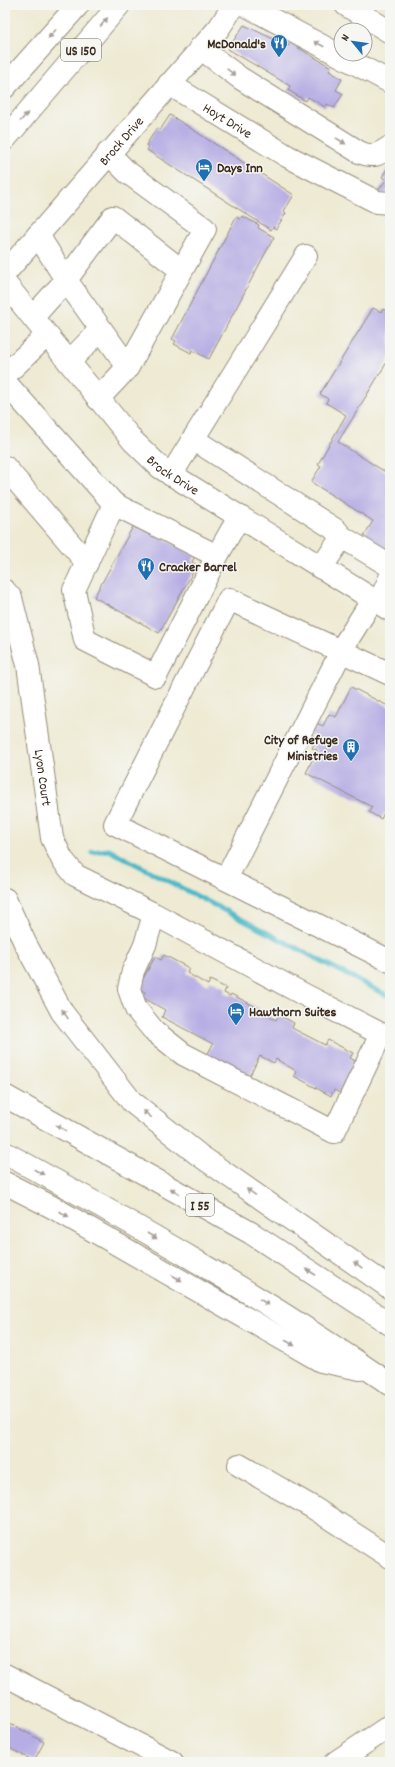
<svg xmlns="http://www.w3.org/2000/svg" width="395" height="1767" viewBox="0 0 395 1767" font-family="Dekko,sans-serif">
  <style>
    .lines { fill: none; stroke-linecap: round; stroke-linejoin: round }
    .stream { stroke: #4db9c8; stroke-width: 5 }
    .building { fill: #b6ade4 }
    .minor-casing { stroke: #948a78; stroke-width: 24 }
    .major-casing { stroke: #948a78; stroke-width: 24 }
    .highway-casing { stroke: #948a78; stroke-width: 24 }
    .minor { stroke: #fff; stroke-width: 22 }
    .major { stroke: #fff; stroke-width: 22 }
    .highway { stroke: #fff; stroke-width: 22 }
    .oneway { fill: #a79f9a }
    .labels { text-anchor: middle; stroke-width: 3; stroke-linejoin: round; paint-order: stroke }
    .shield { fill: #f6f6f2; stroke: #73675e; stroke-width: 1 }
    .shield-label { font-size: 13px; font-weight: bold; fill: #3b2a1e }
    .poi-label { font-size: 14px; font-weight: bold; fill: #3b2a1e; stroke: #f6f6f2; text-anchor: start }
    .street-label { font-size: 14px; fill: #3b2a1e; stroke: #f6f6f2 }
  </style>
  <rect width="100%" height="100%" fill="#f6f6f2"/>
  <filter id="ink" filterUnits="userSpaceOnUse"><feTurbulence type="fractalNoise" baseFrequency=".025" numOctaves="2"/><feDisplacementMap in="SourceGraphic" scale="8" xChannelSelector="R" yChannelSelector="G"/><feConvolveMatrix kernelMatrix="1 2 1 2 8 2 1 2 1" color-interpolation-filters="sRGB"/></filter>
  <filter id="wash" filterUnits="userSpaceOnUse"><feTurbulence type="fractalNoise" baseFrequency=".012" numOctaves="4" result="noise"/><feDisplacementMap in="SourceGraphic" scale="16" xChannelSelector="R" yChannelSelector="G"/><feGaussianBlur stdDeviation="0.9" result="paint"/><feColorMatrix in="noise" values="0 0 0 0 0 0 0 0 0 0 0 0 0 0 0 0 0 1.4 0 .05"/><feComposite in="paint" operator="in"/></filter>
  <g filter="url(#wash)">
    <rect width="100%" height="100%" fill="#eeead3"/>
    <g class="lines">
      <path class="stream" d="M92,852L109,850L390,997"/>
    </g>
    <g id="blocks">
      <g class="building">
        <path d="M244,25L288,46L290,43L331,67L329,71L342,79L336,90L343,94L334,108L327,104L325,107L308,97L306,101L288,90L290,86L228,49Z"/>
        <path d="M170,115L294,195L284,211L286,213L276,229L273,227L271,230L147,150L149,147L146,145L157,128L160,130Z"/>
        <path d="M390,164V187L385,195L378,191L386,180L382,177Z"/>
        <path d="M242,216L259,225L258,228L274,237L209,359L192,350L191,353L174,344L176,341L172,339L236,217L240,219Z"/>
        <path d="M373,308L381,312L383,309L390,313V357L338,442L390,475V544L383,556L360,542L373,521L311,482L321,466L318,464L346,415L326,403L328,399L320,394Z"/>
        <path d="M135,523L195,556L192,562L197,565L159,633L94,597Z"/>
        <path d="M351,687L390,707V816L384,813L381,819L369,812L372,807L306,773L317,750L312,748L317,738L308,733L314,722L323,726L329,714L336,717Z"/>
        <path d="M164,955L189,968L187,973L208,985L210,980L226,988L224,993L230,996L231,994L271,1015L270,1017L276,1020L279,1015L294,1023L292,1028L325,1045L328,1040L353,1053L350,1058L357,1062L340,1093L334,1090L331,1096L294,1076L296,1071L276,1059L274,1063L260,1056L248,1079L206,1057L213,1044L162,1017L165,1010L142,997L145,992L138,988L155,957L161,960Z"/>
        <path d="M5,1722L13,1726V1725L44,1742L34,1761L5,1746Z"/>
      </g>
    </g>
  </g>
  <g filter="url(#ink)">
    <use href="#blocks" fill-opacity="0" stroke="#948a78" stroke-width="1"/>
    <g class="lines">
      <defs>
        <g id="minor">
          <path d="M245,5L390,82"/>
          <path d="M346,5L390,32"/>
          <path d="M200,48L240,78L359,152C373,158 378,155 390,147"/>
          <path id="s1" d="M169,84L287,156L377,202L390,203"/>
          <path id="s2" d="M5,273L219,28L234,5"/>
          <path id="s3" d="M5,283L133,441L161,468L390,610"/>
          <path d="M33,317L66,280L38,235"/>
          <path d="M69,362L100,330"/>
          <path d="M128,367L66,280L113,217L181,270"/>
          <path d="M5,375L47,335"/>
          <path d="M5,382L114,504"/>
          <path d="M98,399L128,367L205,229L127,172L108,153"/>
          <path d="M193,439L336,530L342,537L321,568"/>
          <path d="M5,467L87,563"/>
          <path d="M171,475L306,256"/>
          <path d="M342,537L390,566"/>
          <path d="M217,556L156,676L85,640L74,590L114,504L217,556L239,517"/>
          <path id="s4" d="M5,591L11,598L28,665L52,838L62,859L75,875L154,914L303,994L381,1034L334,1132L183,1054L154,1031L136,1009L129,989L133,971L145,945L154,914"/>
          <path d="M379,603L390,578"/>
          <path d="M390,674L229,599L115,824L390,961"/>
          <path d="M226,879L346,642L373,599"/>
          <path d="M239,1465L312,1507L390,1557"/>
        </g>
        <g id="major">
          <path d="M5,87L78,5"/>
          <path d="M5,139L119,5"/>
          <path d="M5,1675L172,1762"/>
          <path d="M336,1762L390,1726"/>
        </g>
        <g id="highway">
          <path d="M5,899L25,943L62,1012L132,1102L199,1155L390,1288"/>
          <path d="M5,1096L251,1233L390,1324"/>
          <path d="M5,1153C137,1225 266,1299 390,1384"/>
          <path d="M5,1183L52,1207L321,1361L360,1369"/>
        </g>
      </defs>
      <use href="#minor" class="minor-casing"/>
      <use href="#major" class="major-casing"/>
      <use href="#highway" class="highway-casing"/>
      <use href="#minor" class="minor"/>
      <use href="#major" class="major"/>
      <use href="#highway" class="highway"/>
    </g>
    <defs><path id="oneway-solid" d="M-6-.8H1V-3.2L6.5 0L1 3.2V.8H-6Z"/></defs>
    <g class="oneway">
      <use href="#oneway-solid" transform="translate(104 22) rotate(-50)"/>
      <use href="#oneway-solid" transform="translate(52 34) rotate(132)"/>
      <use href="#oneway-solid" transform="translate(319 44) rotate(-152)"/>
      <use href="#oneway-solid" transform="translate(231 72) rotate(37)"/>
      <use href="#oneway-solid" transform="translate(24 117) rotate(-49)"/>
      <use href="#oneway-solid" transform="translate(341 141) rotate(32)"/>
      <use href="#oneway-solid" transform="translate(65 1014) rotate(-124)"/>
      <use href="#oneway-solid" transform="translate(147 1114) rotate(-142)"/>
      <use href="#oneway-solid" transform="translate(61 1128) rotate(-151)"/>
      <use href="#oneway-solid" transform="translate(39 1172) rotate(28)"/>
      <use href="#oneway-solid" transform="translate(175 1191) rotate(-151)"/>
      <use href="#oneway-solid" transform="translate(251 1192) rotate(-145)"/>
      <use href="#oneway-solid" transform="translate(64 1214) rotate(30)"/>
      <use href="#oneway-solid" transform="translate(152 1236) rotate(30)"/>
      <use href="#oneway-solid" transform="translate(358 1265) rotate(-144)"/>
      <use href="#oneway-solid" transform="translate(311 1272) rotate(-147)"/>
      <use href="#oneway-solid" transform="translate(177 1278) rotate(30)"/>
      <use href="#oneway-solid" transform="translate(264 1302) rotate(32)"/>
      <use href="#oneway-solid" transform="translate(290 1343) rotate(30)"/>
    </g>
  </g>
  <defs>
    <symbol id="restaurant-pin" viewBox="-11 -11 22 30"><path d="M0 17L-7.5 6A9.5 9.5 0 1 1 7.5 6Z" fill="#1f6fb2" stroke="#f6f6f2"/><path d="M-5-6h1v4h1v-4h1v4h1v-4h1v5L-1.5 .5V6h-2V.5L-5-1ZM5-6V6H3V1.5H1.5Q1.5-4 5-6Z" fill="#fff"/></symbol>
    <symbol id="hotel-pin" viewBox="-11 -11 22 30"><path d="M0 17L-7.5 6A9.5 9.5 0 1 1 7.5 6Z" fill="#1f6fb2" stroke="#f6f6f2"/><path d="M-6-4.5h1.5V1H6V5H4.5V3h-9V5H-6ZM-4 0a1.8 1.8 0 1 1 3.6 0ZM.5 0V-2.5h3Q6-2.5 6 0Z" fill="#fff"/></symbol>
    <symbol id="building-pin" viewBox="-11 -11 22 30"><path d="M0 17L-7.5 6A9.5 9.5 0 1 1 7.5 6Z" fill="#1f6fb2" stroke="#f6f6f2"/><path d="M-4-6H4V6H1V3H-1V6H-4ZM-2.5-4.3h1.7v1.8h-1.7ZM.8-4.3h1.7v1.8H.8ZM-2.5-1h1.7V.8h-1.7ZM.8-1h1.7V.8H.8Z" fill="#fff"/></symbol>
  </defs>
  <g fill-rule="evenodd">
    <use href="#restaurant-pin" x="269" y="33" width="20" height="27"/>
    <use href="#hotel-pin" x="194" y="157" width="20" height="27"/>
    <use href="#restaurant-pin" x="136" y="556" width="20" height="27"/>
    <use href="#building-pin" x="341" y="737" width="20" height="27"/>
    <use href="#hotel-pin" x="226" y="1001" width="20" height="27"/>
  </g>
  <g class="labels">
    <g class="shield">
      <rect x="61" y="39" width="40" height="22" rx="3"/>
      <rect x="186" y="1194" width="28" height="22" rx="3"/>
    </g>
    <g class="shield-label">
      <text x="81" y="55">US 150</text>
      <text x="200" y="1210">I 55</text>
    </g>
    <g class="poi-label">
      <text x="266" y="48" text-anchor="end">McDonald's</text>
      <text x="217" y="172">Days Inn</text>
      <text x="159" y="571">Cracker Barrel</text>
      <text x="338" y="744" text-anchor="end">City of Refuge<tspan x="338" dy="16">Ministries</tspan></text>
      <text x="249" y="1016">Hawthorn Suites</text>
    </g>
    <g class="street-label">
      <text dy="5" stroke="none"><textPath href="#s1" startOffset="69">Hoyt Drive</textPath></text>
      <text dy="5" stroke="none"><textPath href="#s2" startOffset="176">Brock Drive</textPath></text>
      <text dy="5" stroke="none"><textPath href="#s3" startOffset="256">Brock Drive</textPath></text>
      <text dy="5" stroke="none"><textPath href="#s4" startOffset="192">Lyon Court</textPath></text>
    </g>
  </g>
  <rect width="395" height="1767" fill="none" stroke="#f6f6f2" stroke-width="20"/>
  <g transform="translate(353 42) rotate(299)"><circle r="19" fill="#f6f6f2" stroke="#aba49d"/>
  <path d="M0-3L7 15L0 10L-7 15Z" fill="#1f6fb2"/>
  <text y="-6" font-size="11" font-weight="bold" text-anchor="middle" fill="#3b2a1e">N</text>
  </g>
</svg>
